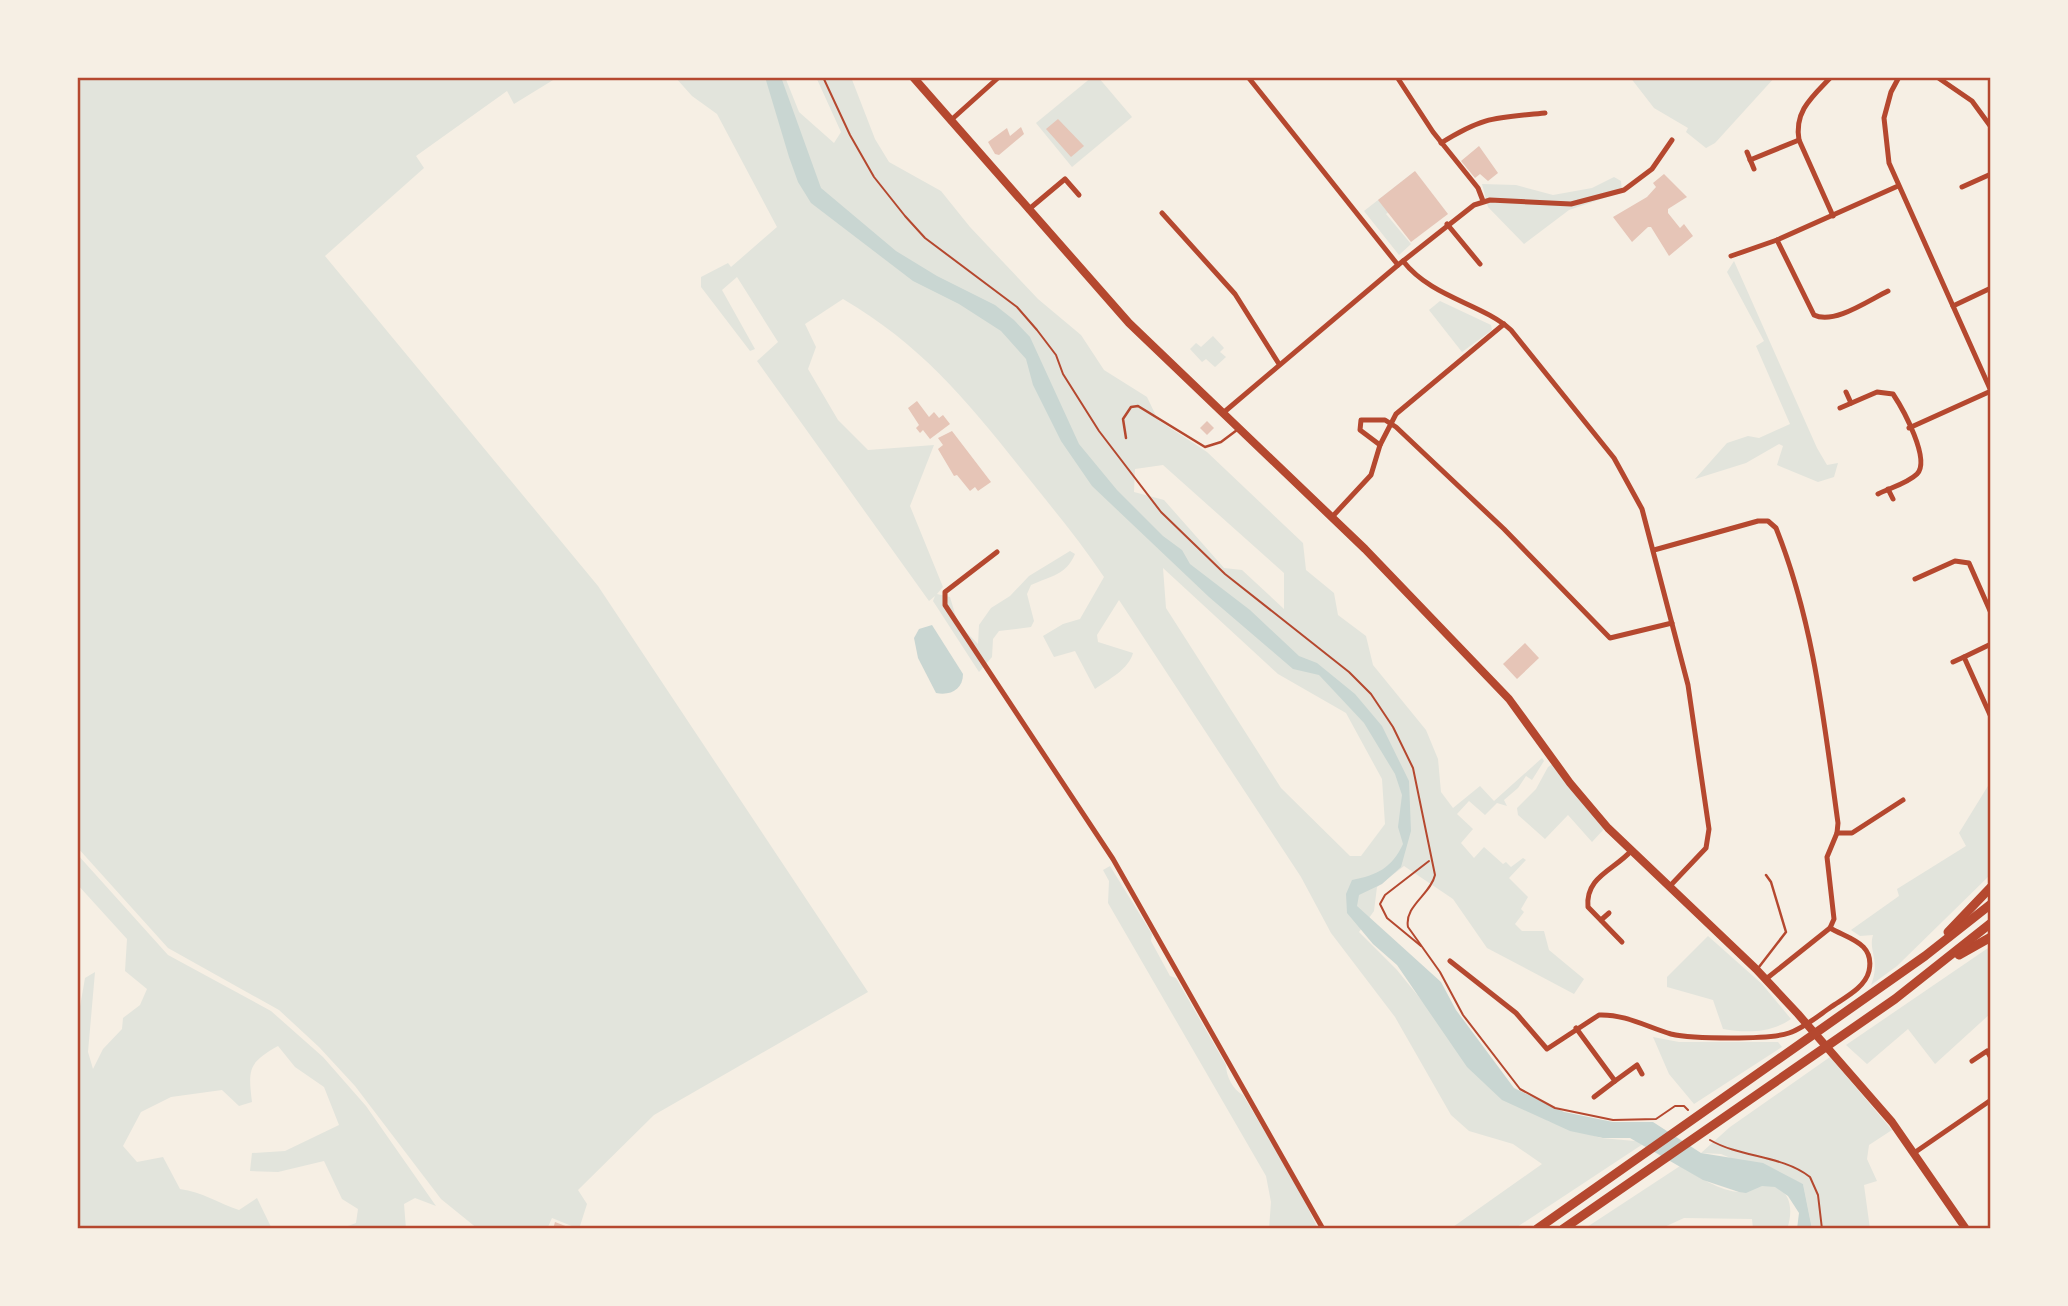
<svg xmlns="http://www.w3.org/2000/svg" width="2068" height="1306" viewBox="0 0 2068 1306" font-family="'Asap Condensed',sans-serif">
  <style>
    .green { fill: #e2e4dc; fill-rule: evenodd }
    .water { fill: #c9d6d2 }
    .building { fill: #e6c5b7 }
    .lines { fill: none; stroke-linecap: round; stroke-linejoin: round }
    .path { stroke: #b5482f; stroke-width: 2 }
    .service { stroke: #b5482f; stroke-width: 2.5 }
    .minor { stroke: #b5482f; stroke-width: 5 }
    .primary { stroke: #b5482f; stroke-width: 8 }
    .trunk { stroke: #b5482f; stroke-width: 9 }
    .neatline { fill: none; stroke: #b5482f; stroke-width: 2.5 }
  </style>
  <rect width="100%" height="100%" fill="#f6efe4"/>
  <g class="green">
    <path d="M77,77H558L514,104L507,91L416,156L424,168L325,256L598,586L868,992L654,1115L578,1190L587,1204L579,1229L552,1218L547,1229H478L441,1199L355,1086L319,1047L279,1010L168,948L77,847Z"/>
    <path d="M675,77H785L799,112L834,143L841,132L816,77H851L875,139L889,162L941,191L970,227L1038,299L1081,335L1104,370L1147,397L1158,420L1207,452L1303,543L1306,570L1334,593L1338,615L1366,636L1373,665L1426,730L1438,759L1441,792L1453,808L1480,786L1494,801L1542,758L1544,761L1532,780L1526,776L1518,788L1504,800L1507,806L1497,803L1485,815L1469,801L1457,814L1473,829L1461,843L1474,858L1484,847L1503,864L1506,862L1511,867L1523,858L1526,860L1509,878L1528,897L1521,909L1524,912L1515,924L1522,931H1544L1549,950L1584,979L1574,994L1487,948L1453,899L1404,866L1377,887L1374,911L1359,932L1397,970L1453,1039L1548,1121L1601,1138L1646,1142L1514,1229H1450L1542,1164L1513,1144L1469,1131L1451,1115L1395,1017L1331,933L1301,877L1119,600L1097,635L1098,642L1133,653C1129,669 1108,680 1095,689L1075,651L1054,657L1043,636L1063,624L1080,619L1104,577C1080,541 1053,509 1026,475C969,403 923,346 843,299L805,324L816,347L808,369L838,420L868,450L934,445L910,506L943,587L937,594L950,597L958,624L978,644L979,625L991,608L1010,596L1029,576L1070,551L1075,554C1066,575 1051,576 1031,585L1027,594L1034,621L1031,627L999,631L993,639L992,657L979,672L933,601L935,596L929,601L757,361L778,342L737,277L722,290L755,349L750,351L701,287V277L728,263L731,267L777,227L717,114L692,96ZM1163,465L1284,573V609L1242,570L1224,568L1164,500L1134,492L1135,469ZM1163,568L1278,674L1346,713L1382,779L1385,824L1361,856H1350L1281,788L1166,608Z"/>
    <path d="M1092,77H1098L1132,117L1072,167L1036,123Z"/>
    <path d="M1630,77H1775L1715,143L1706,148L1686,132L1688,128L1654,108Z"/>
    <path d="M1414,172L1423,183L1386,214L1411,244L1399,255L1364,211Z"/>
    <path d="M1614,177L1621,181L1622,192L1569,210L1524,244L1488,207L1482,184L1516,185L1553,195L1592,188Z"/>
    <path d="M1734,261L1817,448L1827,465L1838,463L1834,477L1818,482L1777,465L1783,446L1779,444L1746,463L1695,479L1727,443L1748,436L1759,438L1790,424L1756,346L1764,341L1727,272Z"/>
    <path d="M1440,301L1491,325L1492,330L1462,352L1429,310Z"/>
    <path d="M1213,336L1224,348L1220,352L1226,357L1215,367L1206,359L1202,362L1190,349L1196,343L1201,347Z"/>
    <path d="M1554,763L1604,829L1592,842L1568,815L1545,839L1518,815L1517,808L1536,789L1548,767Z"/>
    <path d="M1991,781V874L1897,966L1871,985C1881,961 1868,951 1873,935L1860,936L1851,930L1899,896L1897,889L1966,846L1959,833Z"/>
    <path d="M77,854L168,955L271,1011L323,1057L366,1106L436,1206L415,1198L404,1204L406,1229H340L356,1223L358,1209L342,1199L324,1161L278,1172L250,1171L252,1153L285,1151L339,1125L324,1087L295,1067L278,1046C248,1063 248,1069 252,1102L239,1106L222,1090L171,1097L141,1112L123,1146L137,1162L163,1157L180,1189C202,1192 218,1203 239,1210L257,1198L272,1229H77V1024L85,978L95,972L88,1052L93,1069L103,1049L122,1029L123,1018L140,1005L147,989L125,971L127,939L77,884Z"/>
    <path d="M1110,866L1152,934L1151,941L1170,976L1176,978L1226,1065C1226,1076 1233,1090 1243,1095L1299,1189L1318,1229H1269L1271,1202L1266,1176L1108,903L1109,881L1103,870Z"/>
    <path d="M1708,936L1762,984L1791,1019C1771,1033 1746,1033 1723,1029L1713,1000L1667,987V977Z"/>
    <path d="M1991,946V1013L1935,1064L1908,1029L1867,1064L1846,1045Z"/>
    <path d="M1653,1037L1679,1042H1778L1782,1047L1694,1104L1669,1074Z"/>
    <path d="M1830,1057L1892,1130L1869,1145L1867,1159L1877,1181L1864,1185L1870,1229H1812L1803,1184L1747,1161L1740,1162L1721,1154L1701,1153L1730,1127Z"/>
    <path d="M1680,1166C1696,1175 1721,1192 1740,1192C1747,1192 1754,1187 1761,1186C1789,1182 1795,1207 1787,1229H1753L1752,1219L1684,1218L1660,1229H1584Z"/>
  </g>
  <g class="water">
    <path d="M765,77H781L821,188L896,251L937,276L995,305L1014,320L1030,337L1079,444L1117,490L1163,536L1182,550L1190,564L1250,610L1299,656L1317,663L1355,694L1382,726L1409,781L1411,831L1401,867L1382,884L1359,895L1357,906L1441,982L1456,1010L1514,1088L1564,1112L1613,1122H1653L1701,1153L1763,1163L1803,1184L1812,1229H1797L1799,1213L1788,1196L1775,1187L1762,1186L1746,1193L1739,1192L1703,1180L1630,1138H1603L1570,1131L1502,1100L1467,1067L1397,965L1373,944L1347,913L1346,894L1352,880C1377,875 1392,868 1403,844L1398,827L1402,795L1395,774L1364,723L1319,675L1293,669L1209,597L1092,486L1061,441L1033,385L1026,359L1001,331L959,304L913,281L811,203L798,182L789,157Z"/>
    <path d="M932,625L963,674C963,689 951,696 936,693L918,658L914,638L919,629Z"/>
  </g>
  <g class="building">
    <path d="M1058,119L1084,146L1071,157L1046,129Z"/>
    <path d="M1021,127L1024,134L999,155L995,154L988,142L1007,128L1010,136Z"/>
    <path d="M1479,146L1498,173L1488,181L1480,174L1475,178L1461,161Z"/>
    <path d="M1415,171L1448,214L1411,242L1378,200Z"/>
    <path d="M1664,174L1687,197L1668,209V213L1680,228L1684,224L1693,236L1669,256L1651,227H1648L1632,242L1613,217L1647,197L1656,187L1653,183Z"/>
    <path d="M917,401L929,417L934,412L939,418L943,415L950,424L930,439L923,430L920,433L916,428L919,425L908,408Z"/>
    <path d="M1207,421L1214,428L1207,435L1200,428Z"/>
    <path d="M952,431L991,482L978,491L975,487L970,491L957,475L954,476L938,449L943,445L938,438Z"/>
    <path d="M1525,643L1539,658L1517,679L1503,664Z"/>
    <path d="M555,1222L568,1227L567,1229H553Z"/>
  </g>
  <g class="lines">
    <g class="path">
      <path d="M823,77L850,135L874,177L905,216L925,238L1017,307L1037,330L1056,355L1063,374L1099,431L1161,512L1225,574L1349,672L1371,694L1393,727L1413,768L1435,875C1431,894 1404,906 1408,927L1440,972L1463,1015L1520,1089L1555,1108L1613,1120L1656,1119L1675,1106H1684L1688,1110"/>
      <path d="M1421,946L1387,918L1380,904L1385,895L1429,861"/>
      <path d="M1710,1140C1741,1158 1782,1155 1810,1177L1818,1195L1822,1229"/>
    </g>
    <g class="service">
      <path d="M1126,438L1123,419L1131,407L1138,406L1205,447L1221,442L1237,430"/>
      <path d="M1759,967L1786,932L1771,882L1766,875"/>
    </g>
    <g class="minor">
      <path d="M1248,77L1398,265"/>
      <path d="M1397,77L1433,132L1478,188L1483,201"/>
      <path d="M1831,77C1812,97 1794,111 1799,140L1833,216"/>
      <path d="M1899,77L1891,92L1884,118L1889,163L1991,391"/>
      <path d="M1937,77L1972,101L1991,127"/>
      <path d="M950,121L999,77"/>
      <path d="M1441,143C1484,116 1495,118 1545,113"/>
      <path d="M1747,152L1754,169"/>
      <path d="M1750,160L1799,140"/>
      <path d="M1962,187L1991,174"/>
      <path d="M1028,210L1065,179L1079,195"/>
      <path d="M1162,213L1235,294L1279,364"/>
      <path d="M1447,224L1480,264"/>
      <path d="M1777,240L1814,315C1834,325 1869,300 1888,291"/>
      <path d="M1731,256L1777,240L1898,186"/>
      <path d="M1403,261C1432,298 1481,303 1511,330L1614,458L1642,509L1688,685L1709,829L1706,848L1669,887"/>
      <path d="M1953,306L1991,288"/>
      <path d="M1846,392L1851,403"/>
      <path d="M1840,408L1877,392L1893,394C1903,409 1931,460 1917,474C1908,483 1890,488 1878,494"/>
      <path d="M1223,413L1398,265L1474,205L1490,200L1571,204L1624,190L1652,169L1672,140"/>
      <path d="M1909,428L1991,391"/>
      <path d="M1380,445L1360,430L1361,420H1385L1396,427L1504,529L1610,638L1672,623"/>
      <path d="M1888,489L1893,499"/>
      <path d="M1332,517L1371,475L1380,445L1396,414L1504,324"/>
      <path d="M1654,550L1758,521H1768L1776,528C1814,623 1824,722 1838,823L1837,833L1827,857L1834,919L1830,928L1766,979"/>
      <path d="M997,552L945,592V605L1113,859L1323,1229"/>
      <path d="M1915,579L1955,561L1969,563L1991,613"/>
      <path d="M1991,644L1964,657L1991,717"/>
      <path d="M1953,662L1964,657"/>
      <path d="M1837,833H1852L1903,800"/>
      <path d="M1601,920L1609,913"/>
      <path d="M1622,942L1588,907C1585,877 1614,870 1631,851"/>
      <path d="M1450,961L1516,1013L1547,1049L1599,1015C1625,1014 1647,1027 1671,1034C1692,1039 1770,1040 1789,1033C1804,1028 1818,1016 1831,1007C1844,998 1865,988 1869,971C1875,943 1849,939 1830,928"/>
      <path d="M1576,1028L1615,1081L1637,1065L1642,1074"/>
      <path d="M1972,1061L1987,1051L1991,1058"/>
      <path d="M1594,1097L1615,1081"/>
      <path d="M1914,1153L1991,1100"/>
    </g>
    <path class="primary" d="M913,77L1129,323L1365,549L1509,699L1570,783L1608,828L1756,969L1798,1014L1892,1122L1966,1229"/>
    <g class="trunk">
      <path d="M1948,932L1991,887"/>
      <path d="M1959,955L1991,937"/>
      <path d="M1537,1229L1925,956L1991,904"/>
      <path d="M1563,1229L1895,999L1991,923"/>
    </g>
  </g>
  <rect width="2068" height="1306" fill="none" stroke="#f6efe4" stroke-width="158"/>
  <rect x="79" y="79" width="1910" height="1148" class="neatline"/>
</svg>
